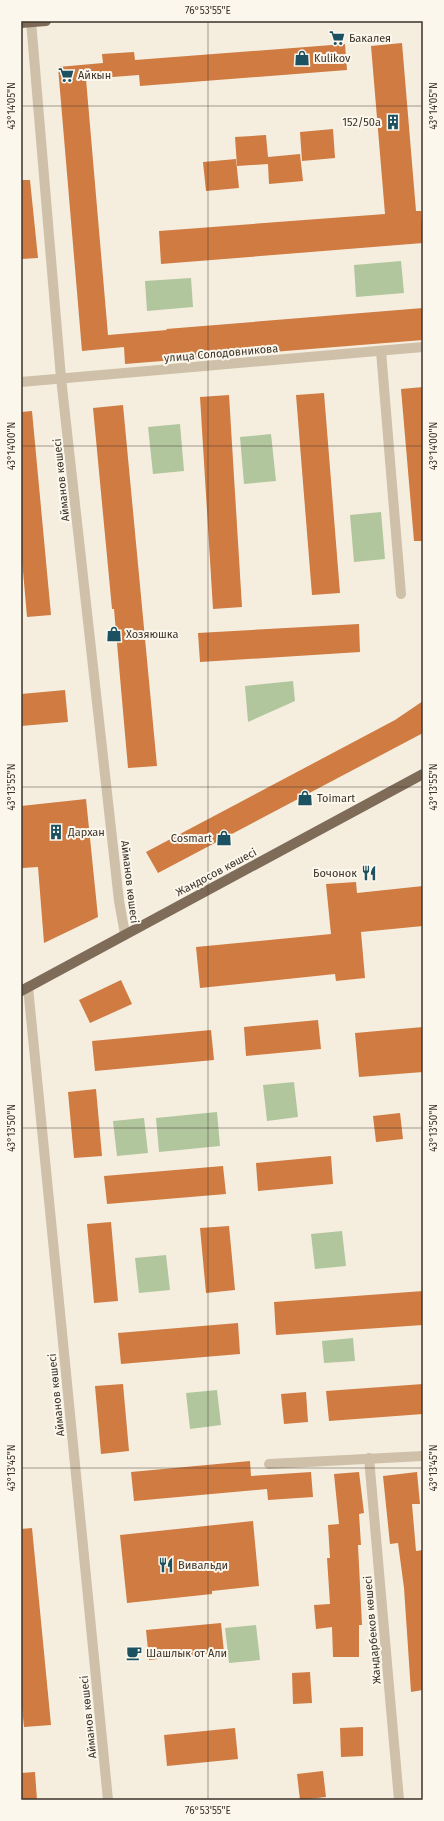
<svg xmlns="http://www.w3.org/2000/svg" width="444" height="1821" viewBox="0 0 444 1821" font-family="'Fira Sans',sans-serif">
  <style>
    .green { fill: #b1c69d }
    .building { fill: #cf7b42 }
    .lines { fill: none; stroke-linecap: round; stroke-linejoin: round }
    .minor { stroke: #cfc0a9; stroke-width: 10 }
    .major { stroke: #7e6c59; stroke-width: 10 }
    .ticks { fill: none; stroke: #3b3229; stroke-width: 1; stroke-opacity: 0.45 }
    .labels { text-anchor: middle; stroke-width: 4; stroke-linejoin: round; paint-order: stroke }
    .poi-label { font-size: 11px; fill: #3b3229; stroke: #fcf7ec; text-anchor: start }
    .street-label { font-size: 11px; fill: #3b3229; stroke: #fcf7ec }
    .neatline { fill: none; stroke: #3b3229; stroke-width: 1.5 }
    .ticks-label { font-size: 10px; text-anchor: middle; fill: #3b3229 }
  </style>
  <rect width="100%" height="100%" fill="#f5eedf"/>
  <g class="green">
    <path d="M401,261L404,293L356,297L354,265Z"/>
    <path d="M191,278L193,307L147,311L145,281Z"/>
    <path d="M180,424L184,471L153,474L148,427Z"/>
    <path d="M271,434L276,481L244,484L240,437Z"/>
    <path d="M381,512L385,559L354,562L350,515Z"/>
    <path d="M293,681L295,701L248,722L245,686Z"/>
    <path d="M294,1082L298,1117L267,1121L263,1085Z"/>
    <path d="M217,1112L220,1146L159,1152L156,1118Z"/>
    <path d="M144,1118L148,1153L117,1156L113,1121Z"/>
    <path d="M342,1231L346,1266L315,1269L311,1234Z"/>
    <path d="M166,1255L170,1290L139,1293L135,1258Z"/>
    <path d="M353,1338L355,1361L324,1363L322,1341Z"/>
    <path d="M217,1390L221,1425L190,1429L186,1393Z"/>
    <path d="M256,1625L260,1660L229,1663L225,1628Z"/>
  </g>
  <g class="building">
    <path d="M402,43L416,211H421L423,243L161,264L159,231L385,214L371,46Z"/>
    <path d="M345,44L347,70L140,86L139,75L86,79L108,335L167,330L166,329L423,308V340L125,364L124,347L82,351L58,67L103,63L102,54L134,52L135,60Z"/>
    <path d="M333,129L335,158L302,161L300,132Z"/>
    <path d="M266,135L268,157L300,154L303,181L269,184L268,164L237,166L235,137Z"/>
    <path d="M236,159L239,188L206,191L203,162Z"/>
    <path d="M21,180H30L38,258L21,259Z"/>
    <path d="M423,387V541H414L401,389Z"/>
    <path d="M324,393L340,593L312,595L296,395Z"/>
    <path d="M229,395L242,607L213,609L200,397Z"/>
    <path d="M123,405L157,766L128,768L114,609H112L93,408Z"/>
    <path d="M32,411L51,615L27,617L21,548V412Z"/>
    <path d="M359,624L360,652L200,662L198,633Z"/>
    <path d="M65,690L68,722L21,726V694Z"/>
    <path d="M423,701V733L158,873L146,852L395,720Z"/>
    <path d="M86,799L98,917L44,943L38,867L22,868L21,806Z"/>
    <path d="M356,882L357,893L423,886V926L361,932L365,978L336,981L335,974L200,988L196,947L331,934L326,884Z"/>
    <path d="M121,980L132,1004L90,1023L79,1000Z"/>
    <path d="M318,1020L321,1049L246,1056L244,1027Z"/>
    <path d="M423,1027V1072L359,1077L355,1033Z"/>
    <path d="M211,1030L214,1060L95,1071L92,1041Z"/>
    <path d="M96,1089L102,1156L74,1158L68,1092Z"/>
    <path d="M400,1113L403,1139L376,1142L373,1116Z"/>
    <path d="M331,1156L333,1184L258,1191L256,1163Z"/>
    <path d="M223,1166L226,1194L107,1204L104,1176Z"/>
    <path d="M111,1222L118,1301L94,1303L87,1224Z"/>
    <path d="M229,1226L235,1290L206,1293L200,1228Z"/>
    <path d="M423,1291V1325L276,1335L274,1302Z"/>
    <path d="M238,1323L240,1354L121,1364L118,1333Z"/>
    <path d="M123,1384L129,1451L101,1454L95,1386Z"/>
    <path d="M423,1384V1414L329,1421L326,1391Z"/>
    <path d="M306,1392L308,1422L284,1424L281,1394Z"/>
    <path d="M250,1461L251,1476L311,1472L313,1497L268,1500L267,1489L134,1501L131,1472Z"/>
    <path d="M359,1472L364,1513L359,1514L361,1545H358L362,1625H359V1657H333L332,1627L316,1629L314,1605L330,1604L327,1558H330L328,1525L339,1524L334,1474Z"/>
    <path d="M417,1472L420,1504H412L416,1551L423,1550V1690L411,1692L404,1588L398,1543L390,1544L383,1476Z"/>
    <path d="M253,1521L259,1586L212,1591V1594L127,1603L120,1535Z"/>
    <path d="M32,1528L51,1725L24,1727L21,1698V1529Z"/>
    <path d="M221,1623L224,1652L149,1660L146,1630Z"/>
    <path d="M310,1672L312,1703L293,1704L292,1673Z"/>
    <path d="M363,1727V1756L341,1757L340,1728Z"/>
    <path d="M235,1728L238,1759L167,1766L164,1735Z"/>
    <path d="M323,1771L326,1797L300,1800L297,1774Z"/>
    <path d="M35,1772L37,1800H21V1773Z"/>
  </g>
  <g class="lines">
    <g class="minor">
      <path d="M31,21L61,378L119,901L125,934"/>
      <path d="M381,351L401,594"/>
      <path d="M21,382L423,347"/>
      <path d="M28,987L108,1800"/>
      <path d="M369,1458L399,1800"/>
      <path d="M269,1464L423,1456"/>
    </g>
    <g class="major">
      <path d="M21,23L46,21"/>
      <path d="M21,991L423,774"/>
    </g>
  </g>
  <path class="ticks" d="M208,21V1800M21,106H423M21,446H423M21,787H423M21,1128H423M21,1468H423"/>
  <defs>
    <symbol id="supermarket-bare" viewBox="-9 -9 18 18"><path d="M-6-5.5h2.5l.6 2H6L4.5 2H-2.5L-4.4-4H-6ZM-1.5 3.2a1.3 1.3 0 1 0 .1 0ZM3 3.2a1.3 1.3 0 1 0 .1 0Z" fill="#1b5161" stroke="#fcf7ec" stroke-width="2.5" paint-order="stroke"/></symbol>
    <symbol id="shop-bare" viewBox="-9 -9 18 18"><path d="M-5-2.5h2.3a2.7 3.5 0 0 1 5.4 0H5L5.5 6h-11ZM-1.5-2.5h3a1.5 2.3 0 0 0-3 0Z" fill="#1b5161" stroke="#fcf7ec" stroke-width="2.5" paint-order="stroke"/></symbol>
    <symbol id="building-bare" viewBox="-9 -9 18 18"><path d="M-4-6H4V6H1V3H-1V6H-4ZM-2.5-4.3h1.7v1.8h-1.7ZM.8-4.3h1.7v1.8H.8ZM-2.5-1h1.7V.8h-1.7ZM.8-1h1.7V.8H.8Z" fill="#1b5161" stroke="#fcf7ec" stroke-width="2.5" paint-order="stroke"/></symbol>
    <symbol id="restaurant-bare" viewBox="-9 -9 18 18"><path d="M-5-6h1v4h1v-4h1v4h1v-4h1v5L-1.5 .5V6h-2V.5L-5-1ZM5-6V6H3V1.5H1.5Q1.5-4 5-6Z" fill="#1b5161" stroke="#fcf7ec" stroke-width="2.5" paint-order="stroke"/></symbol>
    <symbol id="cafe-bare" viewBox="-9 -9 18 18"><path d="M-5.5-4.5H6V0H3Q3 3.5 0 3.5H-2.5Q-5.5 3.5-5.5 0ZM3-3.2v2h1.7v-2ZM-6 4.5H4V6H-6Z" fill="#1b5161" stroke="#fcf7ec" stroke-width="2.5" paint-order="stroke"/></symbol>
  </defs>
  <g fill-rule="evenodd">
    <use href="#supermarket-bare" x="326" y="27" width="22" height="22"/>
    <use href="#shop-bare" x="291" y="47" width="22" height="22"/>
    <use href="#supermarket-bare" x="55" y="64" width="22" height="22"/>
    <use href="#building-bare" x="382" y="111" width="22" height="22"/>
    <use href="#shop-bare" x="103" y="623" width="22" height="22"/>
    <use href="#shop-bare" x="294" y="787" width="22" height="22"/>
    <use href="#building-bare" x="45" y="821" width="22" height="22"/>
    <use href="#shop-bare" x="213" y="827" width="22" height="22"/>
    <use href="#restaurant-bare" x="358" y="862" width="22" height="22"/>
    <use href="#restaurant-bare" x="155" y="1554" width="22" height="22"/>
    <use href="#cafe-bare" x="123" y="1642" width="22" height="22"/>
  </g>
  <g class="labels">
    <g class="poi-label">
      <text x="349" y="42">Бакалея</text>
      <text x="314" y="62">Kulikov</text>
      <text x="78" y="79">Айкын</text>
      <text x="381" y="126" text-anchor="end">152/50a</text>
      <text x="126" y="638">Хозяюшка</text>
      <text x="317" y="802">Toimart</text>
      <text x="68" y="836">Дархан</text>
      <text x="212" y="842" text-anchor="end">Cosmart</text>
      <text x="357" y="877" text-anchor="end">Бочонок</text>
      <text x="178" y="1569">Вивальди</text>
      <text x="146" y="1657">Шашлык от Али</text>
    </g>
    <g class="street-label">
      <text transform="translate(221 353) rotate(-5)" y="4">улица Солодовникова</text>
      <text transform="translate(61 480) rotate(-96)" y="4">Айманов көшесі</text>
      <text transform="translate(216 872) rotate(-28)" y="4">Жандосов көшесі</text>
      <text transform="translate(130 882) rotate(83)" y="4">Айманов көшесі</text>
      <text transform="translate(56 1395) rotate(-96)" y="4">Айманов көшесі</text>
      <text transform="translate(372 1630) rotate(-95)" y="4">Жандарбеков көшесі</text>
      <text transform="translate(88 1717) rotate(-96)" y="4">Айманов көшесі</text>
    </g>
  </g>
  <rect width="444" height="1821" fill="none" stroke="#fcf7ec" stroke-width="44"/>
  <rect x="22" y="22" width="400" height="1777" class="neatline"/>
  <g class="ticks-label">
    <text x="208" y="14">76°53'55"E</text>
    <text transform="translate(11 106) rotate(-90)" y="4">43°14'05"N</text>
    <text transform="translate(433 106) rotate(-90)" y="4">43°14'05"N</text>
    <text transform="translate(11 446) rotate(-90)" y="4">43°14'00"N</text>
    <text transform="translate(433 446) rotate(-90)" y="4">43°14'00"N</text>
    <text transform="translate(11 787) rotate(-90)" y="4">43°13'55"N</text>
    <text transform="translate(433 787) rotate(-90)" y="4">43°13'55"N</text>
    <text transform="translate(11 1128) rotate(-90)" y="4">43°13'50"N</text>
    <text transform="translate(433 1128) rotate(-90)" y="4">43°13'50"N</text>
    <text transform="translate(11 1468) rotate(-90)" y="4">43°13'45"N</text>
    <text transform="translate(433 1468) rotate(-90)" y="4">43°13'45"N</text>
    <text x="208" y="1814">76°53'55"E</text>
  </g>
</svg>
